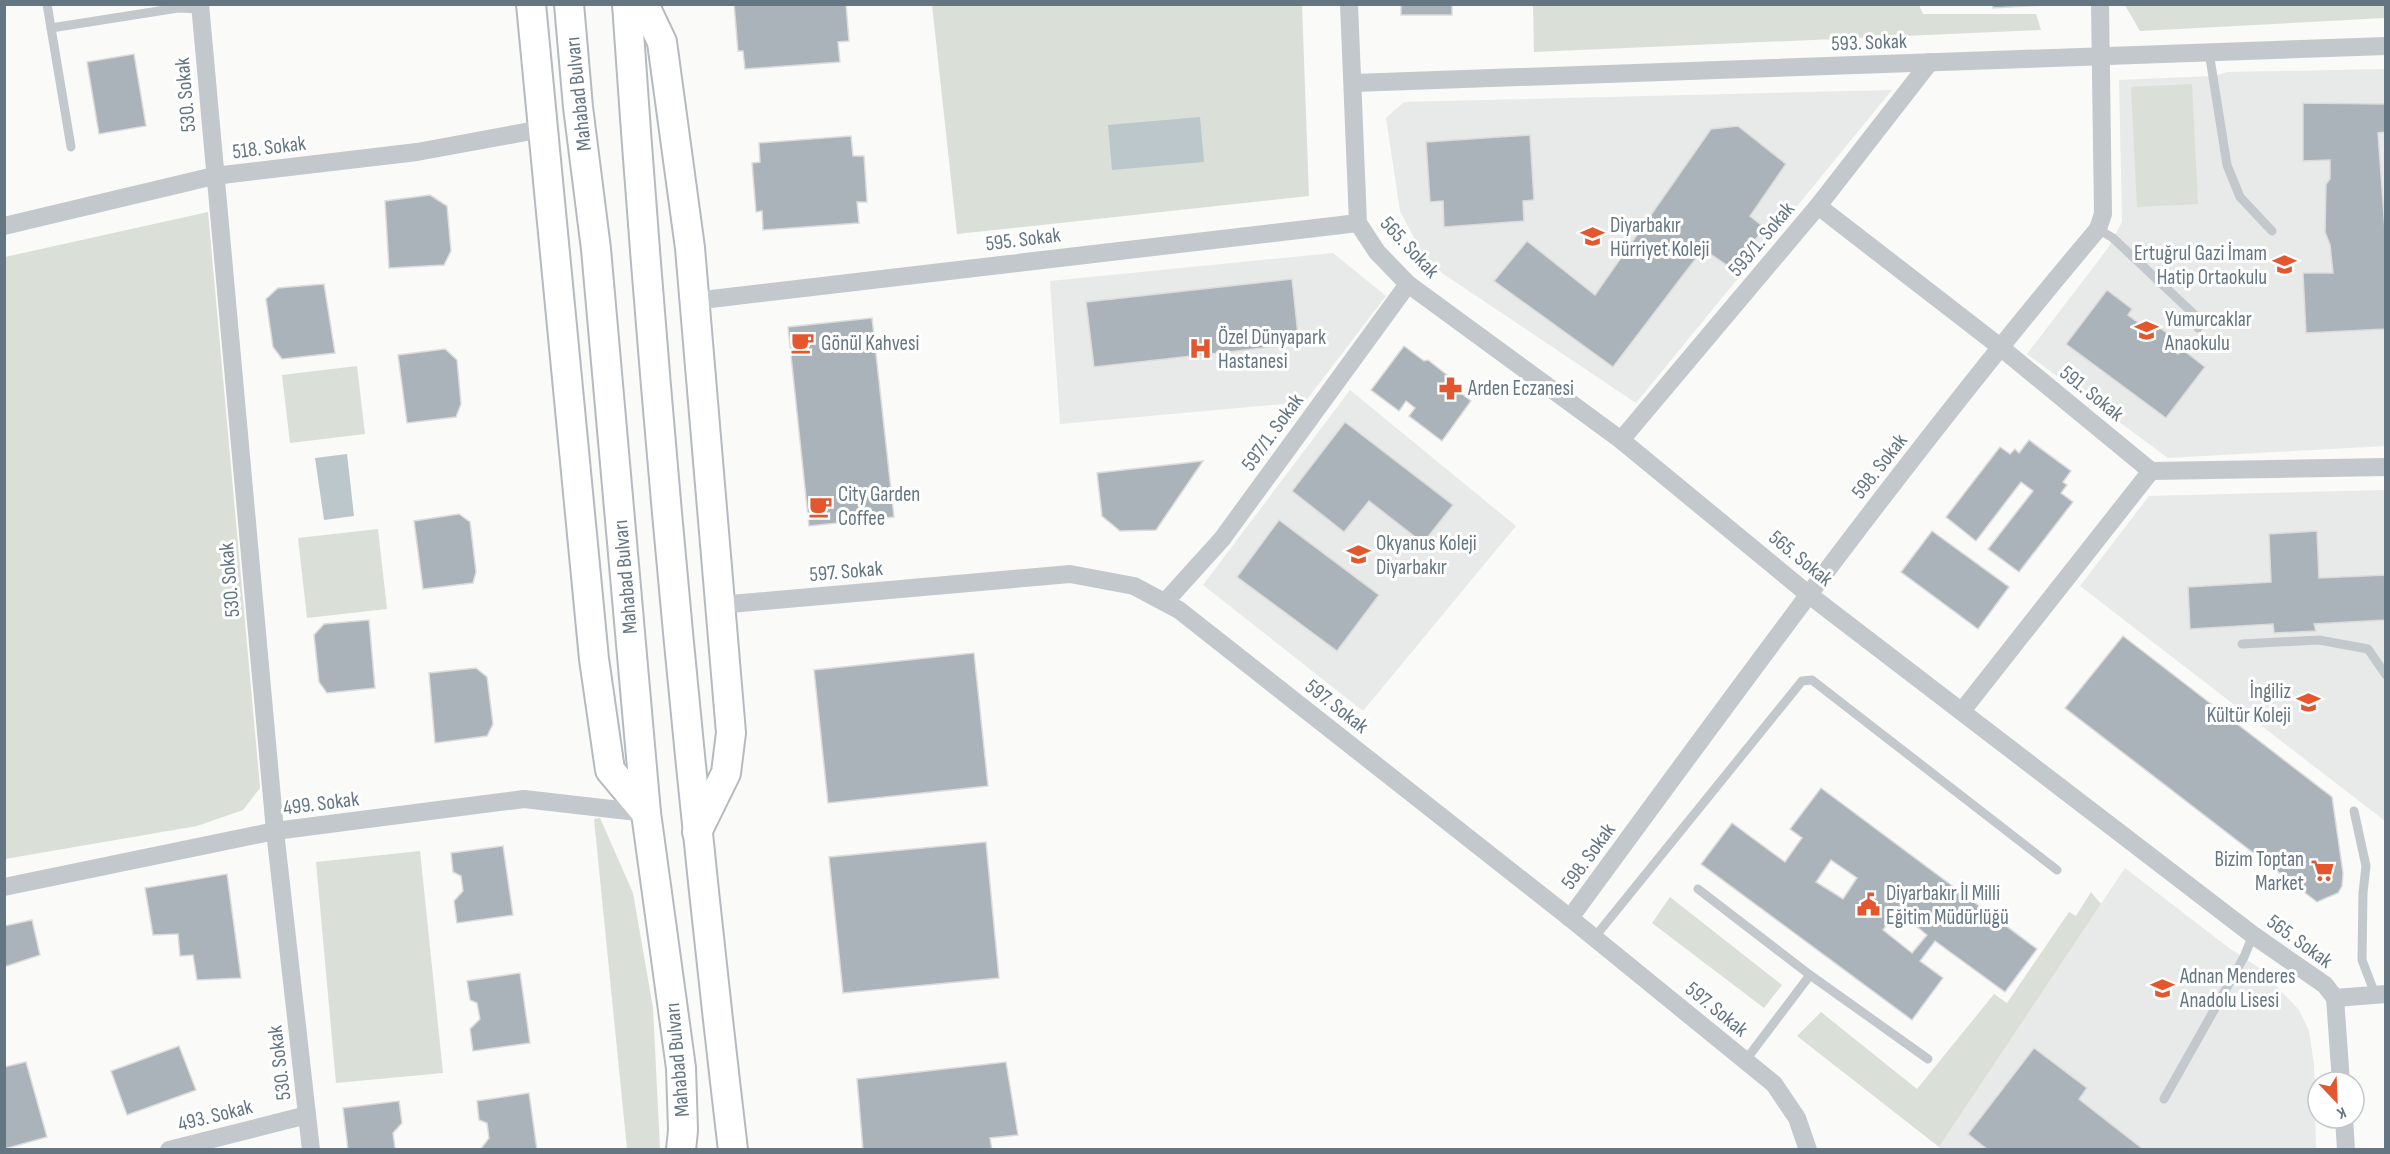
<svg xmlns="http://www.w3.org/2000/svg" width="2390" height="1154" viewBox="0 0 2390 1154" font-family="'Sofia Sans Condensed',sans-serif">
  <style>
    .built { fill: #e8e9e9 }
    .green { fill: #dadfd7 }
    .water { fill: #bbc7cb }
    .building { fill: #aab3b9; stroke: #dcdcda; stroke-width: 1.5; fill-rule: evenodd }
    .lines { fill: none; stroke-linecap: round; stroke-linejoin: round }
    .primary-casing { stroke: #b5babe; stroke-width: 32 }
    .lane { stroke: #c3c8cc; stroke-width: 9 }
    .street { stroke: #c3c8cc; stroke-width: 18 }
    .primary { stroke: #fff; stroke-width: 28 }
    .labels { text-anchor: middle; stroke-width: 6; stroke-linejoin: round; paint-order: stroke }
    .street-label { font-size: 21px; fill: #657683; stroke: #fff }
    .poi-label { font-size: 21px; fill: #657683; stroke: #fff; text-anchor: start }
  </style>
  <rect width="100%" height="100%" fill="#fafaf8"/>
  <g class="built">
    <path d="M2385,69V446L2168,458L2027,354L2108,248L2122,222L2119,80L2215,76L2227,72Z"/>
    <path d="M1892,90L1636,403L1427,263L1400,211L1386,118L1404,102Z"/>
    <path d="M1333,253L1386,296L1305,402L1060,424L1050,281Z"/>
    <path d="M1350,390L1516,526L1363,711L1203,585Z"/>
    <path d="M2385,490V821L2080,586L2149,496Z"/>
    <path d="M2125,868L2229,948L2258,967L2299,1010L2309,1031L2314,1064L2316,1149L1943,1150L1939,1147Z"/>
  </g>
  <g class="green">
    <path d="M932,5H1302L1309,196L957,234Z"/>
    <path d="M1533,5H1919L1923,14H2036L2041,30L1534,52Z"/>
    <path d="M2125,5H2385V18L2140,31Z"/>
    <path d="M2192,84L2198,204L2137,207L2131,87Z"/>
    <path d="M208,212L260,788L243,810L197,826L5,859V257Z"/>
    <path d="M357,366L365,434L290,443L282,375Z"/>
    <path d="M378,529L387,609L307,618L298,538Z"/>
    <path d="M600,818L633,893L653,1008L660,1149H627L594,819Z"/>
    <path d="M420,851L443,1073L336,1083L316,862Z"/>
    <path d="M2091,892L2101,904L1939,1147L1797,1036L1821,1012L1917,1089L1994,994L2007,1003L2069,912L2076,916Z"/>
    <path d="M1670,897L1782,985L1764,1008L1652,923Z"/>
  </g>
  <g class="water">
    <path d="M1200,117L1204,162L1112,170L1108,125Z"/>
    <path d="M347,454L354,516L324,520L315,458Z"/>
  </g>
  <g class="building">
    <path d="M734,4H846L849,41L838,42L840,62L745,69L743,51H738Z"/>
    <rect x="1401" y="4" width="51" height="11"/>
    <path d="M1993,4H2044V5L1993,8Z"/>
    <path d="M134,54L146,126L99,134L87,62Z"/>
    <path d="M2303,103L2386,104V132L2378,133L2386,244V329L2306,333L2303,273H2333L2330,245L2325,232L2326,184L2330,179V160L2303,161Z"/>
    <path d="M1738,126L1786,164L1750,216L1765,228L1731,268L1703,249L1613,367L1494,281L1527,241L1595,295L1711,129Z"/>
    <path d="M1530,135L1534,200L1523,201L1524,221L1444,227L1443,201L1430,202L1426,142Z"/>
    <path d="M851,136L853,156H864L867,202H857L859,223L763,230L762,211L756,212L752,163L760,162L759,143Z"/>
    <path d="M430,195L447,206L451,251L444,265L389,268L385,201Z"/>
    <path d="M1292,279L1299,344L1094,367L1086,302Z"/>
    <path d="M324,284L335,353L282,359L273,347L266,299L278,288Z"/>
    <path d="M2107,290L2132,309L2128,315L2144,327L2149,320L2171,336L2165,344L2178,354L2183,350L2205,367L2166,418L2066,344Z"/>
    <path d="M872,318L894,517L809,526L788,327Z"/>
    <path d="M1404,346L1424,361L1428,360L1457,383L1460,392L1471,401L1442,441L1409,416L1415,408L1406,401L1399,411L1371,390Z"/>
    <path d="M445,349L457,360L461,404L456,417L407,423L398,355Z"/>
    <path d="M1345,422L1453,505L1423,543L1369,501L1344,532L1292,491Z"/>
    <path d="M2029,440L2071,471L2063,482L2067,485L2061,493L2073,502L2019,572L1988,549L2033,491L2021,482L1976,541L1946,517L2000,447L2010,454L2015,449L2019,453Z"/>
    <path d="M1203,461L1156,530L1120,531L1102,516L1097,473Z"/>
    <path d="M459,514L470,522L476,572L473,583L423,589L414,521Z"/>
    <path d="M1279,520L1379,595L1337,651L1237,577Z"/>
    <path d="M1932,531L2009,587L1978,629L1901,572Z"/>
    <path d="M2317,531L2319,578L2386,575V620L2314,624L2316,631L2274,633L2273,624L2190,629L2188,587L2271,582L2269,534Z"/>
    <path d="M369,620L375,688L327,693L319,682L314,635L324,624Z"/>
    <path d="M2123,636L2332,797L2343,873L2342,886L2338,893L2317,902L2065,708Z"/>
    <path d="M974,653L988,786L828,803L814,670Z"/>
    <path d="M476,668L487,677L493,724L487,736L435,743L429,673Z"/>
    <path d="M1821,788L2037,949L2005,992L1935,941L1920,961L1943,978L1912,1020L1701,864L1732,823L1785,862L1802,838L1790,829ZM1831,860L1857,878L1843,899L1816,882ZM1898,911L1927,935L1912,953L1883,930Z"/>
    <path d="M986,842L999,978L843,993L829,857Z"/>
    <path d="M503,846L513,915L457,923L454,901L463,891L461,876L453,872L451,853Z"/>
    <path d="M227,874L241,978L197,980L193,955L180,956L178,934L153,935L145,888Z"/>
    <path d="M32,920L40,955L4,967V926Z"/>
    <path d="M520,973L530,1043L473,1051L470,1029L480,1019L477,1003L470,1000L467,981Z"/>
    <path d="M179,1046L196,1090L127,1115L111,1071Z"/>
    <path d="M2034,1048L2087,1088L2079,1099L2144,1150H1988L1968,1134Z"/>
    <path d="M26,1062L47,1137L4,1149V1067Z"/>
    <path d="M1006,1062L1018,1135L990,1138L992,1150H863L857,1079Z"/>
    <path d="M529,1093L537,1150H480L489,1138L487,1123L479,1120L477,1101Z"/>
    <path d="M399,1101L402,1123L393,1133L395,1148L397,1150H348L343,1108Z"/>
  </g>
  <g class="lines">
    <defs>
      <g id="primary">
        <path d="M531,4L594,659L610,770L646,813"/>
        <path d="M569,4L578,107L596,249L646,813L681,1068L683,1130L681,1150"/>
        <path d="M627,4C653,387 688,769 733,1150"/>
        <path d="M644,4L662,42L690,248L731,733L726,773L697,832"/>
      </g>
    </defs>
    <use href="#primary" class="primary-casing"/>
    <g class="lane">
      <path d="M47,4L71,147"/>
      <path d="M51,28L178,8L200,9"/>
      <path d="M2209,52L2227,165L2240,197L2272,231"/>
      <path d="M2098,229L2113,238L2199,319L2198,328"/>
      <path d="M2242,644L2319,640L2368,649L2386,675"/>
      <path d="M2354,811L2366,866L2363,893L2362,960L2375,994"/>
      <path d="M1698,889L1810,975L1928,1059"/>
      <path d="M1594,938L1802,681L1812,680L2057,870"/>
      <path d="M1745,1061L1810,975"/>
      <path d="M2164,1099L2244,957L2253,935"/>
    </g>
    <g class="street">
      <path d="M200,4L275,831L311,1150"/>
      <path d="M1349,4L1358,223L1377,252L1408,284L1621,440L1808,594L2253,935L2325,985L2335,998L2341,1082"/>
      <path d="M1354,83L2386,46"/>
      <path d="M1818,206L1999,346L2151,471L2386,467"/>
      <path d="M4,226L214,176L417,152L542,129"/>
      <path d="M694,301L1358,223"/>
      <path d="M1621,440L1818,206L1930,62"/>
      <path d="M1165,602L1222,539L1408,284"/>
      <path d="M719,605L1070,574L1134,586L1179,610L1570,918L1774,1084L1797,1118L1808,1150"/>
      <path d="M1962,711L2151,471"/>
      <path d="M4,887L275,831L524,799L646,813"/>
      <path d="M1570,918C1741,685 1911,450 2098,229L2103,214L2100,4"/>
      <path d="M2335,998L2386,994"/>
      <path d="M2344,1118L2346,1150"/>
      <path d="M169,1150L307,1115"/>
    </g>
    <use href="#primary" class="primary"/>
  </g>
  <defs>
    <symbol id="school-bare" viewBox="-9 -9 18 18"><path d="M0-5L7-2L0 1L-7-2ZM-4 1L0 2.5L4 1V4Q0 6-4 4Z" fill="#e4572e" stroke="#fff" stroke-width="2.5" paint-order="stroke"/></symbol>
    <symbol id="cafe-bare" viewBox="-9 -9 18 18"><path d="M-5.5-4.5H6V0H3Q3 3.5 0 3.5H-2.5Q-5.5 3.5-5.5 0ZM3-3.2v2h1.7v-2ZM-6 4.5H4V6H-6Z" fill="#e4572e" stroke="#fff" stroke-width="2.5" paint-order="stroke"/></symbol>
    <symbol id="hospital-bare" viewBox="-9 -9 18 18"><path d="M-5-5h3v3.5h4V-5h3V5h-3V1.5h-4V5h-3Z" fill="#e4572e" stroke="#fff" stroke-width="2.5" paint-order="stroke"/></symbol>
    <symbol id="pharmacy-bare" viewBox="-9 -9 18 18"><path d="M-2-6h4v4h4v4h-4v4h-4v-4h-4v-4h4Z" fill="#e4572e" stroke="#fff" stroke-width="2.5" paint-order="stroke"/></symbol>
    <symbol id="supermarket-bare" viewBox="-9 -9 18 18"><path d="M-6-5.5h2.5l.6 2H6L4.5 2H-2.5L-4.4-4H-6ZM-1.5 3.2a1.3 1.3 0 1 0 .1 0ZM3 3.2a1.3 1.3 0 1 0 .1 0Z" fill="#e4572e" stroke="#fff" stroke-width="2.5" paint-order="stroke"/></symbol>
    <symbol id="civic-bare" viewBox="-9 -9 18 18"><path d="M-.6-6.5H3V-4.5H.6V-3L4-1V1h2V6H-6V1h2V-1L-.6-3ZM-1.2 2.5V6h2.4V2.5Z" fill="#e4572e" stroke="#fff" stroke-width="2.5" paint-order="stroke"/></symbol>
  </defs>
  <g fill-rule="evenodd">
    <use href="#school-bare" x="1576" y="220" width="33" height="33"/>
    <use href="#school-bare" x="2268" y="248" width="33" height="33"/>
    <use href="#school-bare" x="2130" y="314" width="33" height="33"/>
    <use href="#cafe-bare" x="786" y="326" width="33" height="33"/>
    <use href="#hospital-bare" x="1184" y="332" width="33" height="33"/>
    <use href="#pharmacy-bare" x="1434" y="372" width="33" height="33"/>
    <use href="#cafe-bare" x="804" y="490" width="33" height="33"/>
    <use href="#school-bare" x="1342" y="538" width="33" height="33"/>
    <use href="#school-bare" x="2292" y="686" width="33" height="33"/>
    <use href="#supermarket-bare" x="2306" y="854" width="33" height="33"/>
    <use href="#civic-bare" x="1852" y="888" width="33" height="33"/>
    <use href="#school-bare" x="2146" y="972" width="33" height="33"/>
  </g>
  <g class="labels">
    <g class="street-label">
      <text transform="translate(1869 42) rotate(-2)" y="7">593. Sokak</text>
      <text transform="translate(578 94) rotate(-96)" y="7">Mahabad Bulvarı</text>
      <text transform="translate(185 95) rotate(-95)" y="7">530. Sokak</text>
      <text transform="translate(269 147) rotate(-7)" y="7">518. Sokak</text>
      <text transform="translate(1023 239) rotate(-7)" y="7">595. Sokak</text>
      <text transform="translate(1761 239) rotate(-50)" y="7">593/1. Sokak</text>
      <text transform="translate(1410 247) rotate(47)" y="7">565. Sokak</text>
      <text transform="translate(2092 393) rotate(39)" y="7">591. Sokak</text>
      <text transform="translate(1272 432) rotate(-54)" y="7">597/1. Sokak</text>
      <text transform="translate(1879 466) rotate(-52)" y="7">598. Sokak</text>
      <text transform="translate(1801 558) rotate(39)" y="7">565. Sokak</text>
      <text transform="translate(846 571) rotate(-5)" y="7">597. Sokak</text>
      <text transform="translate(625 577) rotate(-95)" y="7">Mahabad Bulvarı</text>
      <text transform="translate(229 580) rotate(-95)" y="7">530. Sokak</text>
      <text transform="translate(1337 706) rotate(38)" y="7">597. Sokak</text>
      <text transform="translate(321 803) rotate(-7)" y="7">499. Sokak</text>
      <text transform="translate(1588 856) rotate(-54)" y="7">598. Sokak</text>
      <text transform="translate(2300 941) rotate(36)" y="7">565. Sokak</text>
      <text transform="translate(1717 1009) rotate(39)" y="7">597. Sokak</text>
      <text transform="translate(677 1060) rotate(-95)" y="7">Mahabad Bulvarı</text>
      <text transform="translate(279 1063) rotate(-97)" y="7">530. Sokak</text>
      <text transform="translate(215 1115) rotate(-14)" y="7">493. Sokak</text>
    </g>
    <g class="poi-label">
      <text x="1610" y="232">Diyarbakır<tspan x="1610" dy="24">Hürriyet Koleji</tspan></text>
      <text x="2267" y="260" text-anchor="end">Ertuğrul Gazi İmam<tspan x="2267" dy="24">Hatip Ortaokulu</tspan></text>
      <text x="2165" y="326">Yumurcaklar<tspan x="2165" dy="24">Anaokulu</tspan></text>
      <text x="1218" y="344">Özel Dünyapark<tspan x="1218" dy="24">Hastanesi</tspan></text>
      <text x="821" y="350">Gönül Kahvesi</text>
      <text x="1468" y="395">Arden Eczanesi</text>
      <text x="838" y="501">City Garden<tspan x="838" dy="24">Coffee</tspan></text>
      <text x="1376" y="550">Okyanus Koleji<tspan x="1376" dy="24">Diyarbakır</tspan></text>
      <text x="2291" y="698" text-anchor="end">İngiliz<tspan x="2291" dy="24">Kültür Koleji</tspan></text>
      <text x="2304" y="866" text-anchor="end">Bizim Toptan<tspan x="2304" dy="24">Market</tspan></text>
      <text x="1886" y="900">Diyarbakır İl Milli<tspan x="1886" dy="24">Eğitim Müdürlüğü</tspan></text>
      <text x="2180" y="983">Adnan Menderes<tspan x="2180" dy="24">Anadolu Lisesi</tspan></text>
    </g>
  </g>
  <rect width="2390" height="1154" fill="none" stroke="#657683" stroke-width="12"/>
  <g transform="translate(2336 1100) rotate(157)"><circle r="28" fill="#ffffff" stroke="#c1c8cd" stroke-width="1.5"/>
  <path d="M0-4.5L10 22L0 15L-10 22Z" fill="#e4572e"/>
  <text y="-9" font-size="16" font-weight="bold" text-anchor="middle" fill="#657683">K</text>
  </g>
</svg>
